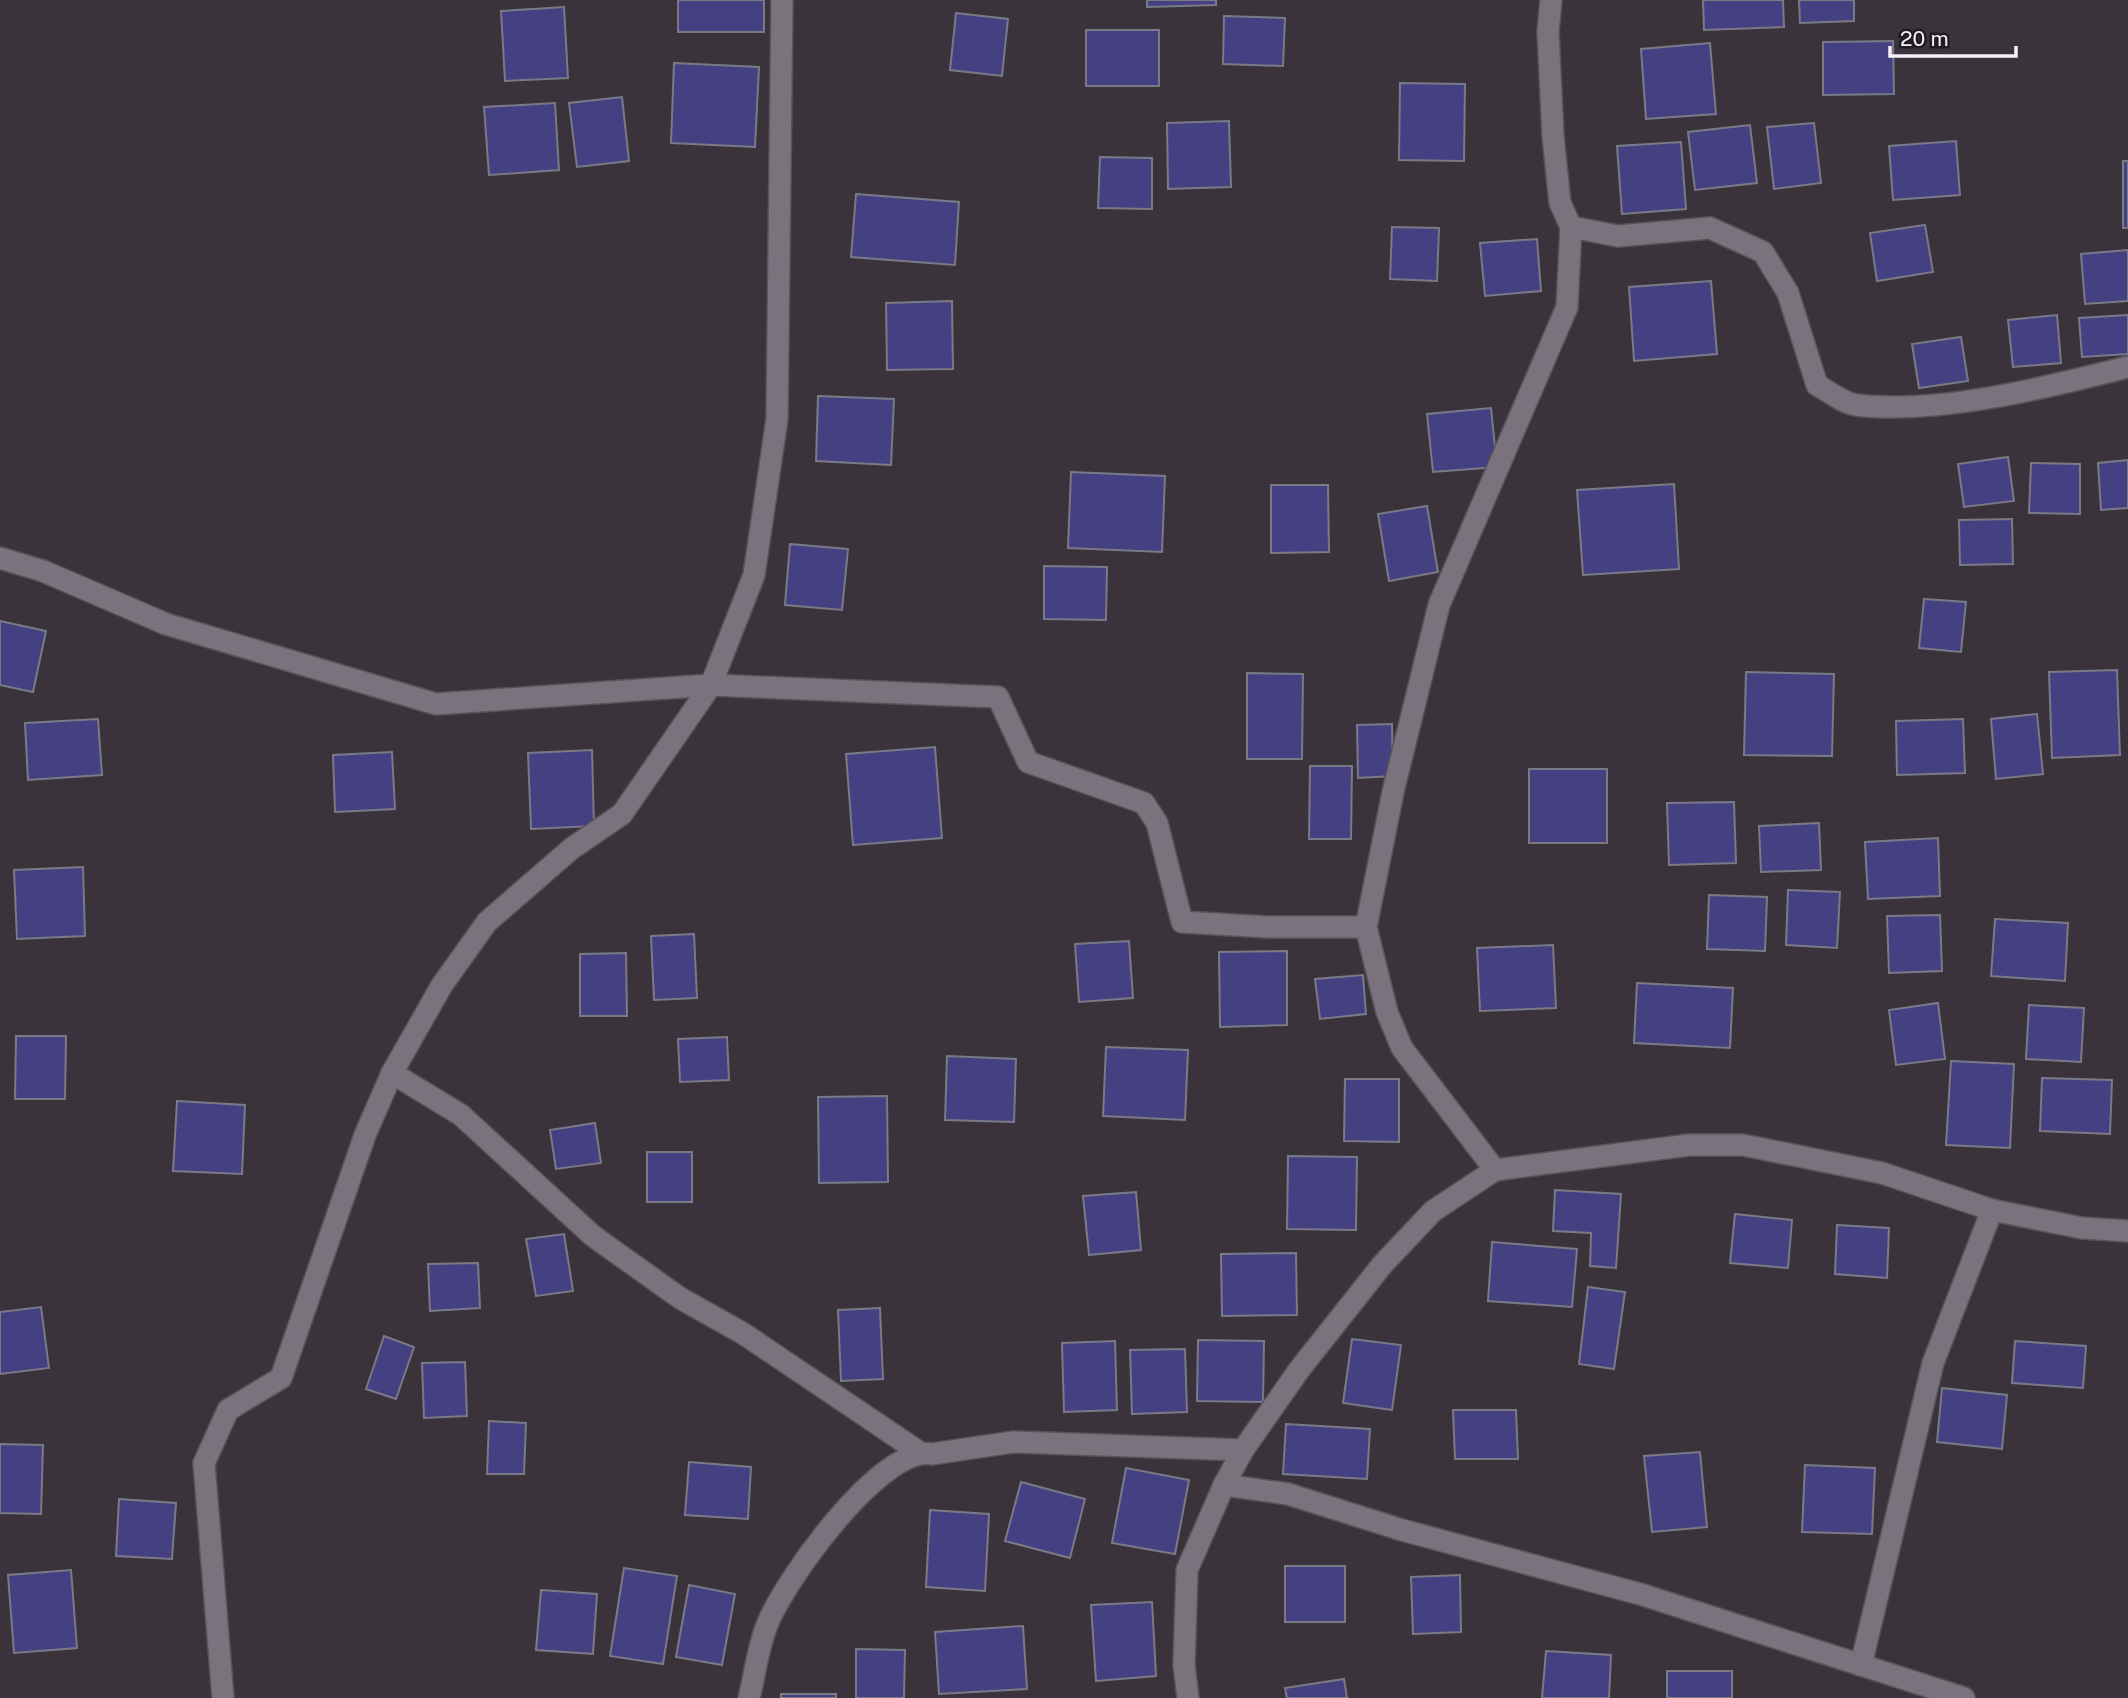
<svg xmlns="http://www.w3.org/2000/svg" width="2128" height="1698" viewBox="0 0 2128 1698" font-family="'Public Sans',sans-serif">
  <style>
    .building { fill: #454082; stroke: #7a7a87; stroke-width: 2 }
    .lines { fill: none; stroke-linecap: round; stroke-linejoin: round }
    .minor-casing { stroke: #58525a; stroke-width: 24 }
    .minor { stroke: #7a727c; stroke-width: 21 }
  </style>
  <rect width="100%" height="100%" fill="#3a333c"/>
  <g class="building">
    <rect x="678" y="0" width="86" height="32"/>
    <path d="M1147,0H1216V5L1147,7Z"/>
    <path d="M1703,0H1783L1784,27L1704,30Z"/>
    <path d="M1799,0H1854V21L1800,23Z"/>
    <path d="M564,7L568,78L505,81L501,11Z"/>
    <path d="M956,13L1008,19L1002,76L950,70Z"/>
    <path d="M1224,16L1285,18L1283,66L1223,64Z"/>
    <rect x="1086" y="30" width="73" height="56"/>
    <path d="M1893,41L1894,94L1823,95V42Z"/>
    <path d="M1710,43L1716,114L1646,119L1641,49Z"/>
    <path d="M674,63L759,67L755,147L671,143Z"/>
    <path d="M1400,83L1465,84L1464,161L1399,160Z"/>
    <path d="M622,97L629,161L577,167L569,103Z"/>
    <path d="M555,103L559,170L489,175L484,107Z"/>
    <path d="M1229,121L1231,187L1168,189L1167,123Z"/>
    <path d="M1814,123L1821,183L1774,189L1767,127Z"/>
    <path d="M1750,125L1757,183L1695,190L1688,132Z"/>
    <path d="M1956,141L1960,195L1893,200L1889,146Z"/>
    <path d="M1681,142L1686,209L1622,214L1617,146Z"/>
    <path d="M1100,157L1152,158V209L1098,208Z"/>
    <rect x="2123" y="161" width="5" height="67"/>
    <path d="M856,194L959,202L955,265L851,257Z"/>
    <path d="M1925,225L1933,272L1877,281L1870,233Z"/>
    <path d="M1392,227L1439,228L1437,281L1390,279Z"/>
    <path d="M1537,239L1541,291L1485,296L1480,243Z"/>
    <path d="M2128,250V301L2085,304L2081,254Z"/>
    <path d="M1711,281L1717,354L1634,361L1629,287Z"/>
    <path d="M952,301L953,369L887,370L886,303Z"/>
    <path d="M2057,315L2061,363L2013,367L2008,320Z"/>
    <path d="M2128,315V354L2082,357L2079,318Z"/>
    <path d="M1961,337L1968,381L1919,388L1912,344Z"/>
    <path d="M818,396L894,399L891,465L816,461Z"/>
    <path d="M1491,408L1497,467L1433,472L1427,414Z"/>
    <path d="M2008,457L2014,501L1964,507L1958,464Z"/>
    <path d="M2128,460V508L2101,510L2098,463Z"/>
    <path d="M2031,463L2080,464V514L2029,513Z"/>
    <path d="M1071,472L1165,476L1162,552L1068,548Z"/>
    <path d="M1674,484L1679,569L1583,575L1577,490Z"/>
    <path d="M1271,485H1328L1329,552L1271,553Z"/>
    <path d="M1427,506L1438,572L1389,581L1378,514Z"/>
    <path d="M2012,519L2013,564L1960,565L1959,520Z"/>
    <path d="M790,544L848,549L842,610L785,605Z"/>
    <path d="M1044,566L1107,567L1106,620L1044,619Z"/>
    <path d="M1924,599L1966,602L1961,652L1919,648Z"/>
    <path d="M0,621L46,631L33,692L0,685Z"/>
    <path d="M2117,670L2120,755L2052,758L2049,672Z"/>
    <path d="M1746,672L1834,674L1832,756L1744,755Z"/>
    <path d="M1247,673L1303,674L1302,759H1247Z"/>
    <path d="M2037,714L2043,774L1996,779L1991,719Z"/>
    <path d="M98,719L102,775L28,780L25,723Z"/>
    <path d="M1963,719L1965,773L1897,775L1896,721Z"/>
    <path d="M1392,724L1393,776L1358,778L1357,725Z"/>
    <path d="M935,747L942,838L853,845L846,754Z"/>
    <path d="M592,750L594,826L531,829L528,753Z"/>
    <path d="M392,752L395,809L335,812L333,755Z"/>
    <path d="M1310,766H1352L1351,839H1309Z"/>
    <rect x="1529" y="769" width="78" height="74"/>
    <path d="M1734,802L1736,863L1669,865L1667,803Z"/>
    <path d="M1819,823L1821,870L1761,872L1759,826Z"/>
    <path d="M1938,838L1940,896L1868,899L1865,842Z"/>
    <path d="M83,867L85,936L17,939L14,870Z"/>
    <path d="M1788,890L1840,892L1837,948L1786,945Z"/>
    <path d="M1709,895L1767,897L1765,951L1707,949Z"/>
    <path d="M1940,915L1942,971L1889,973L1887,916Z"/>
    <path d="M1995,919L2068,923L2065,981L1991,976Z"/>
    <path d="M694,934L697,998L654,1000L651,936Z"/>
    <path d="M1129,941L1133,998L1079,1002L1075,944Z"/>
    <path d="M1553,945L1556,1008L1480,1011L1477,948Z"/>
    <path d="M1287,951V1025L1220,1027L1219,952Z"/>
    <path d="M626,953L627,1016H580V954Z"/>
    <path d="M1363,975L1366,1014L1320,1019L1315,979Z"/>
    <path d="M1637,983L1733,988L1730,1048L1634,1043Z"/>
    <path d="M1938,1003L1945,1059L1896,1065L1889,1010Z"/>
    <path d="M2029,1005L2084,1008L2081,1062L2026,1059Z"/>
    <path d="M16,1036H66L65,1099H15Z"/>
    <path d="M727,1037L729,1080L680,1082L678,1039Z"/>
    <path d="M1106,1047L1188,1050L1185,1120L1103,1116Z"/>
    <path d="M947,1056L1016,1059L1014,1122L945,1120Z"/>
    <path d="M1951,1061L2014,1064L2010,1148L1946,1145Z"/>
    <path d="M2042,1078L2112,1080L2110,1134L2040,1131Z"/>
    <path d="M1345,1079H1399V1142L1344,1141Z"/>
    <path d="M887,1096L888,1182L819,1183L818,1097Z"/>
    <path d="M177,1101L245,1105L242,1174L173,1171Z"/>
    <path d="M595,1123L601,1163L556,1169L550,1130Z"/>
    <rect x="647" y="1152" width="45" height="50"/>
    <path d="M1288,1156L1357,1157L1356,1230L1287,1229Z"/>
    <path d="M1555,1190L1621,1194L1616,1268L1590,1266L1591,1233L1553,1231Z"/>
    <path d="M1136,1192L1141,1250L1089,1255L1083,1196Z"/>
    <path d="M1735,1214L1792,1220L1788,1268L1730,1263Z"/>
    <path d="M1837,1225L1889,1228L1887,1278L1835,1274Z"/>
    <path d="M564,1234L573,1291L536,1296L526,1239Z"/>
    <path d="M1492,1242L1577,1249L1572,1307L1488,1301Z"/>
    <path d="M1296,1253L1297,1315L1222,1316L1221,1254Z"/>
    <path d="M478,1263L480,1308L430,1311L428,1264Z"/>
    <path d="M1588,1287L1625,1292L1614,1369L1579,1364Z"/>
    <path d="M41,1307L49,1368L0,1374V1312Z"/>
    <path d="M880,1308L883,1379L841,1381L838,1310Z"/>
    <path d="M384,1336L414,1347L396,1399L366,1389Z"/>
    <path d="M1352,1339L1401,1345L1392,1410L1343,1403Z"/>
    <path d="M1198,1340L1264,1341L1263,1402L1197,1401Z"/>
    <path d="M1115,1341L1117,1410L1064,1412L1062,1343Z"/>
    <path d="M2015,1341L2086,1346L2083,1388L2012,1383Z"/>
    <path d="M1185,1349L1187,1412L1132,1414L1130,1350Z"/>
    <path d="M465,1362L467,1416L424,1418L422,1363Z"/>
    <path d="M1942,1388L2007,1395L2002,1449L1937,1442Z"/>
    <path d="M1453,1410H1516L1518,1459H1455Z"/>
    <path d="M489,1421L526,1423L524,1474H487Z"/>
    <path d="M1286,1424L1370,1429L1367,1479L1283,1474Z"/>
    <path d="M0,1444L43,1445L41,1514L0,1513Z"/>
    <path d="M1700,1452L1707,1527L1652,1532L1644,1456Z"/>
    <path d="M689,1462L751,1467L748,1519L685,1515Z"/>
    <path d="M1805,1465L1875,1468L1872,1534L1802,1532Z"/>
    <path d="M1126,1468L1189,1480L1175,1554L1112,1543Z"/>
    <path d="M1021,1482L1085,1499L1070,1558L1005,1541Z"/>
    <path d="M119,1499L176,1503L172,1559L116,1556Z"/>
    <path d="M930,1510L989,1514L985,1591L926,1587Z"/>
    <rect x="1285" y="1566" width="60" height="56"/>
    <path d="M624,1568L677,1576L663,1664L610,1656Z"/>
    <path d="M71,1570L77,1648L14,1653L8,1575Z"/>
    <path d="M1460,1575L1461,1632L1413,1634L1411,1577Z"/>
    <path d="M689,1585L735,1594L722,1665L676,1657Z"/>
    <path d="M541,1590L597,1594L593,1654L536,1650Z"/>
    <path d="M1152,1602L1156,1676L1096,1681L1091,1605Z"/>
    <path d="M1023,1626L1027,1689L939,1694L935,1632Z"/>
    <path d="M856,1649L905,1650L904,1698H856Z"/>
    <path d="M1546,1651L1611,1655L1609,1698H1542Z"/>
    <rect x="1667" y="1671" width="65" height="27"/>
    <path d="M1344,1679L1347,1698H1287L1285,1688Z"/>
    <rect x="781" y="1694" width="55" height="4"/>
  </g>
  <g class="lines">
    <defs>
      <g id="minor">
        <path d="M1551,0L1548,32L1553,136L1560,203L1571,227L1618,236L1710,228L1763,252L1788,293L1817,385C1828,391 1843,403 1856,405C1937,415 2049,387 2128,367"/>
        <path d="M1571,227L1567,307L1439,605L1393,792L1366,927L1387,1012L1402,1048L1495,1170L1689,1145H1743L1882,1173L1992,1210L2082,1228L2128,1231"/>
        <path d="M0,558L43,571L166,624L436,704L711,685L998,697L1028,762L1144,803L1157,823L1182,922L1268,927H1366"/>
        <path d="M392,1073L461,1115L593,1236L680,1298L744,1334L919,1452"/>
        <path d="M1224,1485L1288,1494L1402,1530L1640,1594L1964,1698"/>
        <path d="M1861,1665L1933,1363L1992,1210"/>
        <path d="M223,1698L204,1463L228,1410L281,1378L365,1135L392,1073L442,985L487,922L571,849L622,814L711,685L754,575L777,419L782,0"/>
        <path d="M749,1698C755,1674 758,1647 767,1625C784,1581 881,1445 932,1454L1013,1442L1243,1450"/>
        <path d="M1188,1698L1184,1665L1187,1570L1224,1485L1243,1450L1299,1370L1382,1265L1433,1211L1495,1170"/>
      </g>
    </defs>
    <use href="#minor" class="minor-casing"/>
    <use href="#minor" class="minor"/>
  </g>
  <path d="M1890 46v10h126v-10" fill="none" stroke="#f6f1f7" stroke-width="3.5"/>
  <text x="1900" y="46" font-size="21" fill="#f6f1f7" stroke="#1f1c20" stroke-width="5" paint-order="stroke">20 m</text>
</svg>
